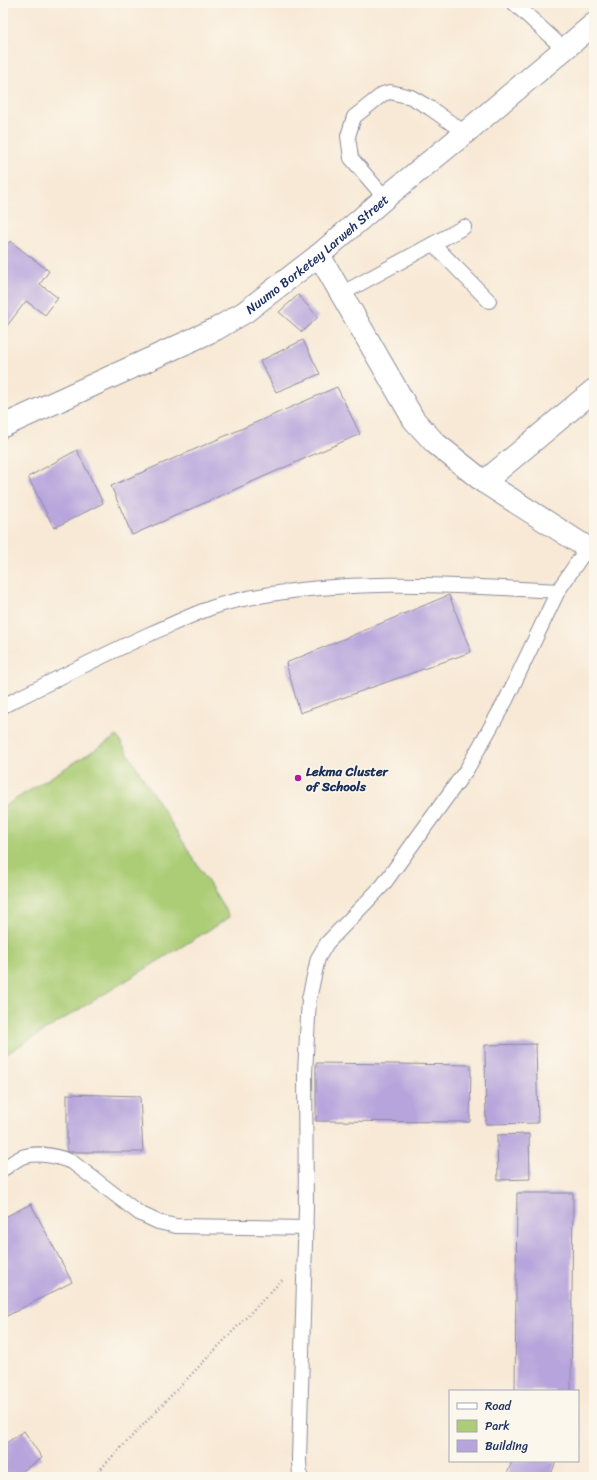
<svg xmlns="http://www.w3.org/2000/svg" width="597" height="1480" viewBox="0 0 597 1480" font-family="Sriracha,sans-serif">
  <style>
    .green { fill: #accd76; stroke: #647e6a }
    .building { fill: #b7a4dc }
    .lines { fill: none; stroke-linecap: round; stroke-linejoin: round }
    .service-casing { stroke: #8a8c9a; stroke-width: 16 }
    .minor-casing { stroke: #8a8c9a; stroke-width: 24 }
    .path { stroke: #8a8c9a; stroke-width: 2.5; stroke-dasharray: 1 3; stroke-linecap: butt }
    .service { stroke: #fff; stroke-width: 14 }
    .minor { stroke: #fff; stroke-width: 22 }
    .poi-dot { fill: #b5179e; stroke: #fbf7ec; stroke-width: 1.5 }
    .labels { text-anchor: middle; stroke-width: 3; stroke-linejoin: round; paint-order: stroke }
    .street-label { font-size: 13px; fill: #1b2f5e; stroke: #fbf7ec }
    .poi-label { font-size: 13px; font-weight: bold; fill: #1b2f5e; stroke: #fbf7ec; text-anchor: start }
  </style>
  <rect width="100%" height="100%" fill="#fbf7ec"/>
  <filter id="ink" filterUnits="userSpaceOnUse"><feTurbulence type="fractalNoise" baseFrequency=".025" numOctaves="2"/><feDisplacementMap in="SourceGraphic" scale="8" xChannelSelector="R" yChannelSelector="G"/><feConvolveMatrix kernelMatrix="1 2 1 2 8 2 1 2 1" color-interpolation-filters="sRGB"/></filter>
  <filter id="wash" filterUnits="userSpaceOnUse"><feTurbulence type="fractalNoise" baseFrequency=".012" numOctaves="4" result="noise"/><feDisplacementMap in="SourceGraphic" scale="16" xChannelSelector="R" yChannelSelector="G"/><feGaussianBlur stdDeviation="0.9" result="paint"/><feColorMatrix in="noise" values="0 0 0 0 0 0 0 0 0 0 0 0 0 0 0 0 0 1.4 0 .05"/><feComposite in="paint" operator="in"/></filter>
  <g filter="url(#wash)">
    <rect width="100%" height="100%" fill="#f8e9d6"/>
    <path class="green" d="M117,736L230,917L3,1056V807Z"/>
    <g id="blocks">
      <g class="building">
        <path d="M10,241L49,271L40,284L58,298L45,315L26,301L3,331V251Z"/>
        <path d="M298,295L318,317L302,332L279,312Z"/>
        <path d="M303,340L320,374L276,392L260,361Z"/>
        <path d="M337,387L360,434L132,535L111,486Z"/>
        <path d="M77,450L103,503L54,528L28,477Z"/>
        <path d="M449,595L471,652L300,713L286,663Z"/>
        <path d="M536,1044L538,1123L486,1124L485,1045Z"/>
        <path d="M316,1063L471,1065L470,1122L316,1121Z"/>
        <path d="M67,1094L140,1096L143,1152H67Z"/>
        <path d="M529,1134L530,1179L498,1180L497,1135Z"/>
        <path d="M517,1193H573L571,1391H515Z"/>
        <path d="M31,1204L72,1282L3,1318V1218Z"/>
        <path d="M24,1431L42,1458L18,1474L20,1477H3V1445Z"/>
        <path d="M512,1461H556L550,1477H506Z"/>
      </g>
    </g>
  </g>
  <g filter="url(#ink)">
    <use href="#blocks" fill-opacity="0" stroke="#8a8c9a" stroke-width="1"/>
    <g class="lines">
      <defs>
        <g id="service">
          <path d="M514,3L564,49"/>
          <path d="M385,198L351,158L348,136L354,117L383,94L390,92L411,97L430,108L465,133"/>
          <path d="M433,244L489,301"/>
          <path d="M341,294L464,227"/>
          <path d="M3,706C52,681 101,656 152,633C180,621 209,606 239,600C344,577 452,585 558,591"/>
          <path d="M3,1169C10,1165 17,1158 25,1156C40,1152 57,1156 72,1162L139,1213L158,1222L176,1226L306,1228"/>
          <path d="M300,1477L299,1460L306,1208L305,1073L309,999L318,958L327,943L383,885L467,769L506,700L558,591L587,548"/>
        </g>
        <g id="minor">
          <path d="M319,255L414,420L435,443L484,482L594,552"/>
          <path id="s1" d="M3,426L216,329L245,312L319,255L385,198L465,133L594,24"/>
          <path d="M484,482L594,390"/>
        </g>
      </defs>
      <use href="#service" class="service-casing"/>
      <use href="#minor" class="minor-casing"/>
      <path class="path" d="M93,1477L284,1278"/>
      <use href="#service" class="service"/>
      <use href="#minor" class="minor"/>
    </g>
  </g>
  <circle class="poi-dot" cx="298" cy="778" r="4"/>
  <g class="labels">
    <g class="street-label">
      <text dy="5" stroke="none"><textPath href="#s1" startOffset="360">Nuumo Borketey Larweh Street</textPath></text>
    </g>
    <g class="poi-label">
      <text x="306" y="776">Lekma Cluster<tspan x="306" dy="15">of Schools</tspan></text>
    </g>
  </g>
  <rect width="597" height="1480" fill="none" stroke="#fbf7ec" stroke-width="16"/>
  <rect x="449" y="1390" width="130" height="72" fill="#fbf7ec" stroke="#a1a7b3"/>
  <rect x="457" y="1403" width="20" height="6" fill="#ffffff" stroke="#a1a7b3"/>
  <text x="485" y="1410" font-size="12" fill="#1b2f5e">Road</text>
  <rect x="457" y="1420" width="20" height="12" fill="#accd76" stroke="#a1a7b3"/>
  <text x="485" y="1430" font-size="12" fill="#1b2f5e">Park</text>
  <rect x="457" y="1440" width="20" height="12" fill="#b7a4dc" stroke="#a1a7b3"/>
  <text x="485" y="1450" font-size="12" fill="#1b2f5e">Building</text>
</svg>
